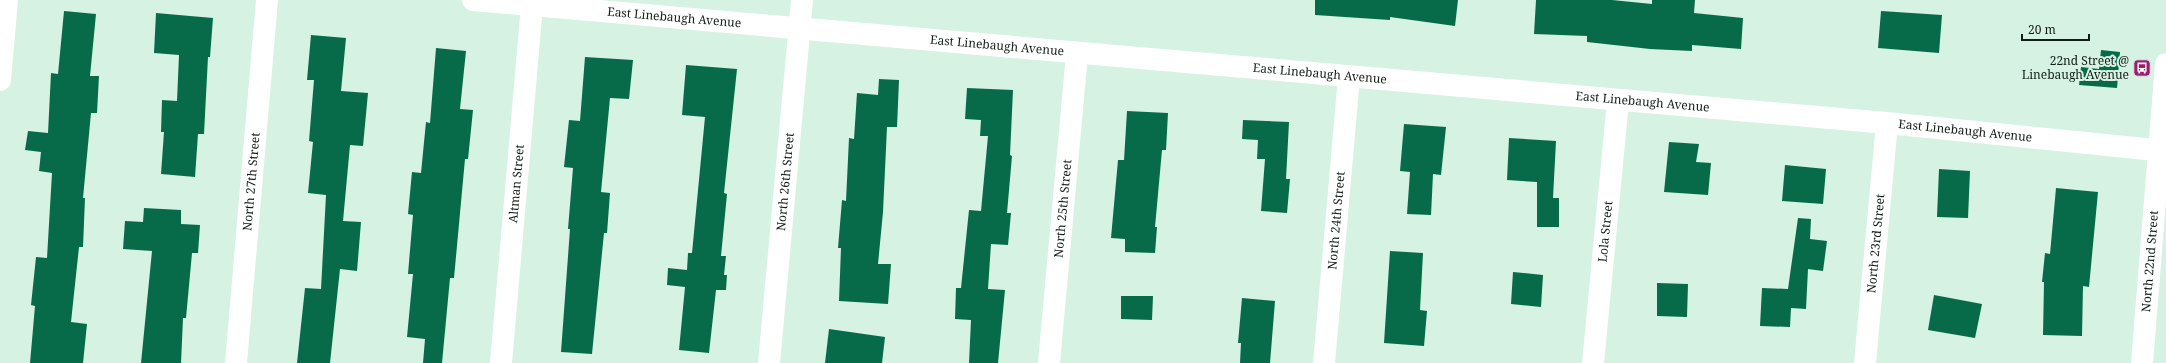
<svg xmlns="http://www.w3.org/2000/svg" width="2166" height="363" viewBox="0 0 2166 363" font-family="'Noto Serif',serif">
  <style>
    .building { fill: #076b4a }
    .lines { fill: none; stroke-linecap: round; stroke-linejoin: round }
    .minor { stroke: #fff; stroke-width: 22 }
    .tertiary { stroke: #fff; stroke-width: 22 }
    .labels { text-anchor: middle; stroke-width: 4; stroke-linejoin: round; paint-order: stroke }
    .street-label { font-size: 12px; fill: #131d18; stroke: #d5f2e3 }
    .poi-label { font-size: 12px; fill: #131d18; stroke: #d5f2e3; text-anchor: end }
  </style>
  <rect width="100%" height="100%" fill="#d5f2e3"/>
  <g class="building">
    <path d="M1315,0H1458L1455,26L1390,17V20L1315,15Z"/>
    <path d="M1536,0H1612L1652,4V0H1695L1694,13L1743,18L1741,49L1692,45V51L1650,49L1587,42V36L1534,34Z"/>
    <path d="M64,11L96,14L90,76H99L97,113H91L83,198H85L83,247H79L71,322L87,324L83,363H30L35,306L31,305L36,257L47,258L52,173L39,171L41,152L25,150L28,131L48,133L51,73L58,74Z"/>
    <path d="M1881,11L1942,15L1939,53L1878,48Z"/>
    <path d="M156,13L213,18L210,57H208L204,134H198L195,177L161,174L164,132H161L162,100L177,101L179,55L154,53Z"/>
    <path d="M311,35L346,38L341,91L368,93L363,146L350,145L343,221L361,222L357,271L340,269L330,363H297L305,288L321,289L326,195L308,193L313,142L309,141L314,80H307Z"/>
    <path d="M436,48L466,51L460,109L473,110L468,159H465L454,278H450L442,363H423L425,339L407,337L413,274H408L413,215L408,214L412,172L421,173L426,122L430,123Z"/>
    <path d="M2101,50L2120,52L2117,88L2079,85L2081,67L2099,69Z"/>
    <path d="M585,57L633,60L629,99L610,98L601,192L610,193L607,233H604L592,354L561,352L570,229H568L573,168L564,167L569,120L580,121Z"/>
    <path d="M686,65L737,69L724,193L727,194L721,256H726L724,275H727L726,290H716L709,353L679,350L685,287L667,285L668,268L687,270L688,253H692L705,117L682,115Z"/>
    <path d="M879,79L899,80L897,127H887L883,212L878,264H891L888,304L839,301L841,248H838L842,200L846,201L849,138L854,139L857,93L878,95Z"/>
    <path d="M967,88L1013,90L1010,155L1012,156L1007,213H1011L1008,245L991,244L988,289L1005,290L998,363H969L971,320L955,319L956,288H961L969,210L981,211L988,136H980L981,120L965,119Z"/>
    <path d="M1127,111L1168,113L1166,150H1162L1155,227H1157L1155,253L1125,252V239L1111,238L1118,160H1124Z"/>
    <path d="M1243,120L1289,122L1286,179H1290L1287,213L1261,211L1265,159H1257L1258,140L1242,139Z"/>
    <path d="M1404,124L1446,127L1441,175L1433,174L1431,215L1407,214L1410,172L1400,171Z"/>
    <path d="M1509,138L1556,141L1553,198H1559V227H1537V182L1507,180Z"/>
    <path d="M1669,142L1699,144L1696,162L1711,163L1708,195L1664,192Z"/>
    <path d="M1785,165L1826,169L1823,204L1782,201Z"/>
    <path d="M1939,169L1970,171L1968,218L1937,217Z"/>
    <path d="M2056,188L2098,192L2089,287L2083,286L2082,336L2043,335L2044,282H2042L2045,253L2050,254Z"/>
    <path d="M144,208L181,210V224L200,225L198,253H192L186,318H183L181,363H141L152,251L123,249L125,221L143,222Z"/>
    <path d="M1798,218L1811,219L1810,239L1827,241L1823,271L1808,269L1806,309L1791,308L1790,327L1760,326L1762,288L1788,289Z"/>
    <path d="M1390,251L1423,253L1420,310L1427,311L1424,346L1384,343Z"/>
    <path d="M1513,272L1543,275L1541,307L1511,304Z"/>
    <path d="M1657,283L1688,284L1687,317L1657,316Z"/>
    <path d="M1934,295L1982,304L1975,338L1928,330Z"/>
    <path d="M1121,296H1153L1152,320L1121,319Z"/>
    <path d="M1242,298L1275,301L1270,363H1240L1241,343H1238Z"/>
    <path d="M829,329L885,337L882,363H825Z"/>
  </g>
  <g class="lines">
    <g class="minor">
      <path d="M0,80L7,0"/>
      <path id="s1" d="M236,363L267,0"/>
      <path id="s2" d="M501,363L532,5"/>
      <path id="s3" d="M769,363L802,0"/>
      <path id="s4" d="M1049,363L1077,54"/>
      <path id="s5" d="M1324,363L1349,77"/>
      <path id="s6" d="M1593,363L1618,101"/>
      <path id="s7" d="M1865,363L1887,123"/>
    </g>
    <g class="tertiary">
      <path id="s8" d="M473,0L1887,123L2166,151"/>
      <path id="s9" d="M2142,363L2166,64"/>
    </g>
  </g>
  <defs>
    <symbol id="bus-square" viewBox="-11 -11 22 22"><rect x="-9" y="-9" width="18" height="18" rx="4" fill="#9e1c6f" stroke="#d5f2e3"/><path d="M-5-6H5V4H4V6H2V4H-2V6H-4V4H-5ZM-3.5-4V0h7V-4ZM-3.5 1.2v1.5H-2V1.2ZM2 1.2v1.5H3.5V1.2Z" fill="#fff"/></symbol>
  </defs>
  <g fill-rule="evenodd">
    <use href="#bus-square" x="2132" y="58" width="20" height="20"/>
  </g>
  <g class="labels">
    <g class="street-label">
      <text dy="4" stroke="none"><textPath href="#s8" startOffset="202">East Linebaugh Avenue</textPath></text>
      <text dy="4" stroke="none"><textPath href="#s8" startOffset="526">East Linebaugh Avenue</textPath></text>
      <text dy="4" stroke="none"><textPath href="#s8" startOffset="850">East Linebaugh Avenue</textPath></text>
      <text dy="4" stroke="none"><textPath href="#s8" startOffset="1174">East Linebaugh Avenue</textPath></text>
      <text dy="4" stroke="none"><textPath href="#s8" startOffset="1498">East Linebaugh Avenue</textPath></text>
      <text dy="4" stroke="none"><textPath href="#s3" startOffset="182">North 26th Street</textPath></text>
      <text dy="4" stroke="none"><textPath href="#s1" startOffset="182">North 27th Street</textPath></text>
      <text dy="4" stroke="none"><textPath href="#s2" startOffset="180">Altman Street</textPath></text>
      <text dy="4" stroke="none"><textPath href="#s4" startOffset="155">North 25th Street</textPath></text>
      <text dy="4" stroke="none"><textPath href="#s5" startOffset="143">North 24th Street</textPath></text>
      <text dy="4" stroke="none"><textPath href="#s6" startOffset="132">Lola Street</textPath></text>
      <text dy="4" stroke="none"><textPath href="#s7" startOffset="120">North 23rd Street</textPath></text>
      <text dy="4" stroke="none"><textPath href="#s9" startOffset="102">North 22nd Street</textPath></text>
    </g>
    <g class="poi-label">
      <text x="2129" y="65">22nd Street @<tspan x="2129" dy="14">Linebaugh Avenue</tspan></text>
    </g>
  </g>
  <path d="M2022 34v6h67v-6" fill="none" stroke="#131d18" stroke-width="2"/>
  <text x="2028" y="34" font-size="12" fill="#131d18" stroke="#d5f2e3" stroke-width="3" paint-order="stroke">20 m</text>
</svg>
